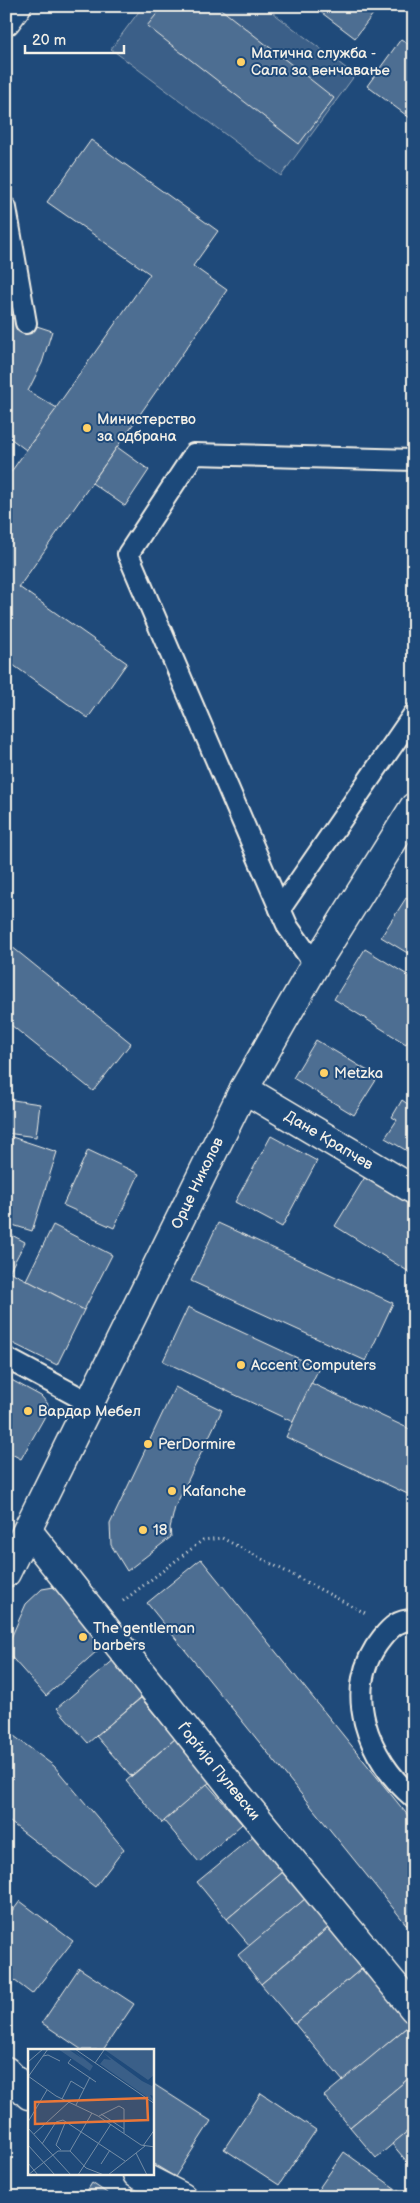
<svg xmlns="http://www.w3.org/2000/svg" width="420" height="2203" viewBox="0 0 420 2203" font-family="'Balsamiq Sans',sans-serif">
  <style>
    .green { fill: #3a5f88; stroke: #97a8b8 }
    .building { fill: #4d6e92; stroke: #f4f1e8 }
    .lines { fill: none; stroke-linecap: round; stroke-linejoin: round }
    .lane-casing { stroke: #f4f1e8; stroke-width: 24 }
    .street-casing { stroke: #f4f1e8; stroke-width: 31 }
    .secondary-casing { stroke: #f4f1e8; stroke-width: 31 }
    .path { stroke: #f4f1e8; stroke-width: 3; stroke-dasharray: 1 4; stroke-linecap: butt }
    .lane { stroke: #1f4a7a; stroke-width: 20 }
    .street { stroke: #1f4a7a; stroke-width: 28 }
    .secondary { stroke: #1f4a7a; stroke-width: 28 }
    .poi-dot { fill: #ffd166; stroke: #1f4a7a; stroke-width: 2 }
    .labels { text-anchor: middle; stroke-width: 4; stroke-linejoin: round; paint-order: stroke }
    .poi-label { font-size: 15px; fill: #f4f1e8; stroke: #1f4a7a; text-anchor: start }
    .street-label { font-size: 15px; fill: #f4f1e8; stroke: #1f4a7a }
    .inset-road { fill: none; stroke: #748da6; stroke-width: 1 }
    .view { fill: #ea7738; fill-opacity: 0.15; stroke: #ea7738; stroke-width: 2.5 }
    .inset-edge { fill: none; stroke: #f4f1e8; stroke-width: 2.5 }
  </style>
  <rect width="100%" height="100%" fill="#1f4a7a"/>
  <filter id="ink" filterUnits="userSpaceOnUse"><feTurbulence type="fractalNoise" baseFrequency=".02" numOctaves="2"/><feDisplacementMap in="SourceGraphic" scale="10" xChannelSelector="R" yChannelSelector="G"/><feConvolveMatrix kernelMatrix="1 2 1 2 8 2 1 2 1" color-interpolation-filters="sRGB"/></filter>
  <g filter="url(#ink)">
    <path class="green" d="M143,6H264L355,75L281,176L111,49Z"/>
    <g class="building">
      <path d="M163,6H217L334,98L299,144L147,26Z"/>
      <path d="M321,6H379L355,38L318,10Z"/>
      <path d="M401,39L414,48V121L367,86Z"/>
      <path d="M91,140L218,231L193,266L227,290L19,587L127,663L88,718L6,660V479L150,274L47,202Z"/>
      <path d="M6,316L52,331L42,363L28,391L57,408L26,450L6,435Z"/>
      <path d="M117,447L149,470L125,506L92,483Z"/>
      <path d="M406,898L414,903V957L381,937Z"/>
      <path d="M6,942L131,1043L93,1091L6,1021Z"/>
      <path d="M365,949L414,979V1032L406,1044L334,999Z"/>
      <path d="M316,1040L378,1077L354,1115L293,1078Z"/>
      <path d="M414,1096V1155L385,1138L397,1120L392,1117L402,1100L409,1105Z"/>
      <path d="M6,1099L40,1104L36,1137L6,1133Z"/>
      <path d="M6,1135L57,1152L32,1231L6,1223Z"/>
      <path d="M271,1136L317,1161L282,1227L235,1202Z"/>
      <path d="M88,1150L139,1174L114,1228L63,1205Z"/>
      <path d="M365,1177L414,1207V1275L335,1226Z"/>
      <path d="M218,1223L393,1303L366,1361L191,1281Z"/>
      <path d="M53,1225L112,1255L84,1310L26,1280Z"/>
      <path d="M6,1232L25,1242L6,1278Z"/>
      <path d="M9,1271L84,1310L57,1365L6,1340V1278Z"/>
      <path d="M188,1307L319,1368L293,1422L163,1361Z"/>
      <path d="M6,1377L41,1396L48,1404L44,1418L21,1459L6,1451Z"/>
      <path d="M311,1383L414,1431V1497L286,1437Z"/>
      <path d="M175,1387L222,1410L175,1507L170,1528L171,1537L127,1571L111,1545L110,1524Z"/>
      <path d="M201,1559L414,1823V1934L147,1603Z"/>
      <path d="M54,1587L105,1644L46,1696L6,1651V1649L26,1604L42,1589Z"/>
      <path d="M116,1658L146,1693L88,1743L57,1708Z"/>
      <path d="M141,1698L175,1739L131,1776L96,1736Z"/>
      <path d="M6,1730L54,1766L124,1849L95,1887L6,1819Z"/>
      <path d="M175,1739L211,1781L162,1823L126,1781Z"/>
      <path d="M207,1784L242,1824L199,1862L164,1821Z"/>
      <path d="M253,1836L283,1872L227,1919L197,1882Z"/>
      <path d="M283,1872L305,1899L250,1946L227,1919Z"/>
      <path d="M305,1899L329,1927L261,1984L238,1955Z"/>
      <path d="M20,1901L73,1941L32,1994L6,1974V1920Z"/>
      <path d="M333,1924L366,1965L295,2024L261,1984Z"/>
      <path d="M366,1965L413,2022L343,2081L295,2024Z"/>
      <path d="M79,1968L134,2004L103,2050H82L42,2023Z"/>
      <path d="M406,2028L414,2038V2074L350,2127L324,2096Z"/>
      <path d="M414,2074V2126L376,2158L350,2127Z"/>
      <path d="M152,2083L211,2121L175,2177L152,2163Z"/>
      <path d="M261,2093L316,2130L279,2185L224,2149Z"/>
      <path d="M414,2126V2170L392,2144Z"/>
      <path d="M344,2152L403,2194L402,2197H313Z"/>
      <path d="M92,2183L113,2197H83Z"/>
    </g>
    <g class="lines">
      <defs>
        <g id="lane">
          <path d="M6,208L26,323"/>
          <path d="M280,909L414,714"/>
          <path d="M315,965L288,927L280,909L128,554L194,454L414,460"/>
          <path d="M6,1358L90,1403"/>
          <path d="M414,1620C399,1619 391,1627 382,1638C340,1689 368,1760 414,1798"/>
        </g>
        <g id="street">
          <path d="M244,1089L414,1190"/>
          <path d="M28,1531L242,1800L414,2009"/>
          <path d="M6,2071L29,2095"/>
          <path d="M137,2174L182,2197"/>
        </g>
        <g id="secondary">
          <path d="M6,21L17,6"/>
          <path d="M6,1573L244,1089L315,965L414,807"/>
        </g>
      </defs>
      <use href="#lane" class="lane-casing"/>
      <use href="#street" class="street-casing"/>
      <use href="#secondary" class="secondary-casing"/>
      <path class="path" d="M123,1601L203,1540L222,1538L367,1614"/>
      <use href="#lane" class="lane"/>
      <use href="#street" class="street"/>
      <use href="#secondary" class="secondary"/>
    </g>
  </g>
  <g class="poi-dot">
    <circle cx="241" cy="62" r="5"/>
    <circle cx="87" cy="428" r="5"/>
    <circle cx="324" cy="1073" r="5"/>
    <circle cx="241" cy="1365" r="5"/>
    <circle cx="28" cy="1411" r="5"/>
    <circle cx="148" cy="1444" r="5"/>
    <circle cx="172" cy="1491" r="5"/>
    <circle cx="143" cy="1530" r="5"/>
    <circle cx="83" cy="1637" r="5"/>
  </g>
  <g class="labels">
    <g class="poi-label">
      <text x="251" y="58">Матична служба -<tspan x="251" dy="17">Сала за венчавање</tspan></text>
      <text x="97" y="424">Министерство<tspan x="97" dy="17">за одбрана</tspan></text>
      <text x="334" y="1078">Metzka</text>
      <text x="251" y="1370">Accent Computers</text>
      <text x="38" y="1416">Вардар Мебел</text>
      <text x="158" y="1449">PerDormire</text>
      <text x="182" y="1496">Kafanche</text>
      <text x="153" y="1535">18</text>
      <text x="93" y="1633">The gentleman<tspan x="93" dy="17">barbers</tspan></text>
    </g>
    <g class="street-label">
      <text transform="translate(329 1140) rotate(31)" y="5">Дане Крапчев</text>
      <text transform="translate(197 1183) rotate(-64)" y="5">Орце Николов</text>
      <text transform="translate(219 1771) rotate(51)" y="5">Ѓорѓиja Пулевски</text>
    </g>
  </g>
  <g transform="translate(28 2049)">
    <rect width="126" height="126" fill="#1f4a7a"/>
    <path d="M30,0H40L55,10L44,0L65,17L62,22ZM126,0V26L120,31L77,1ZM76,4L114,32L124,37L126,34V47L122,46L126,53L72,15L76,10L83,11Z" fill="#3a5f88"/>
    <path class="inset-road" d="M47,0L127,55M15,7L20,6L32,12M43,10L40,14L68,33M0,13L15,0M67,14L76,1M0,27L28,47L70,67L113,96L127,98M0,28L20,0M34,50L43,32L56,40M48,56L62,28M73,65L96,80M71,67L91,57L96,60V84M0,73L19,41M0,79L43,126M6,85L41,53M14,95L28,73L35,71L97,112M0,96L27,126M115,97L127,80M33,101L28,96L37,74M42,102L64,64M42,102L58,119L76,126M108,104L119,126M0,114L10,126M73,115L82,101M0,126L30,102H42M50,126L83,75M80,126L117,97"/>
    <path class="view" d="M119,49L120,71L7,75V53Z"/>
    <rect width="126" height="126" class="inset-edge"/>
  </g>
  <rect width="420" height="2203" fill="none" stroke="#1f4a7a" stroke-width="25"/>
  <rect x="12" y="12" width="395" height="2178" fill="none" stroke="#f4f1e8" stroke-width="2" filter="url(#ink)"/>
  <path d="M25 45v8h99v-8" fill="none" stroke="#f4f1e8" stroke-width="2.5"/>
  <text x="32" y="45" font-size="15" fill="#f4f1e8" stroke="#1f4a7a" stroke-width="4" paint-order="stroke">20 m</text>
</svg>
